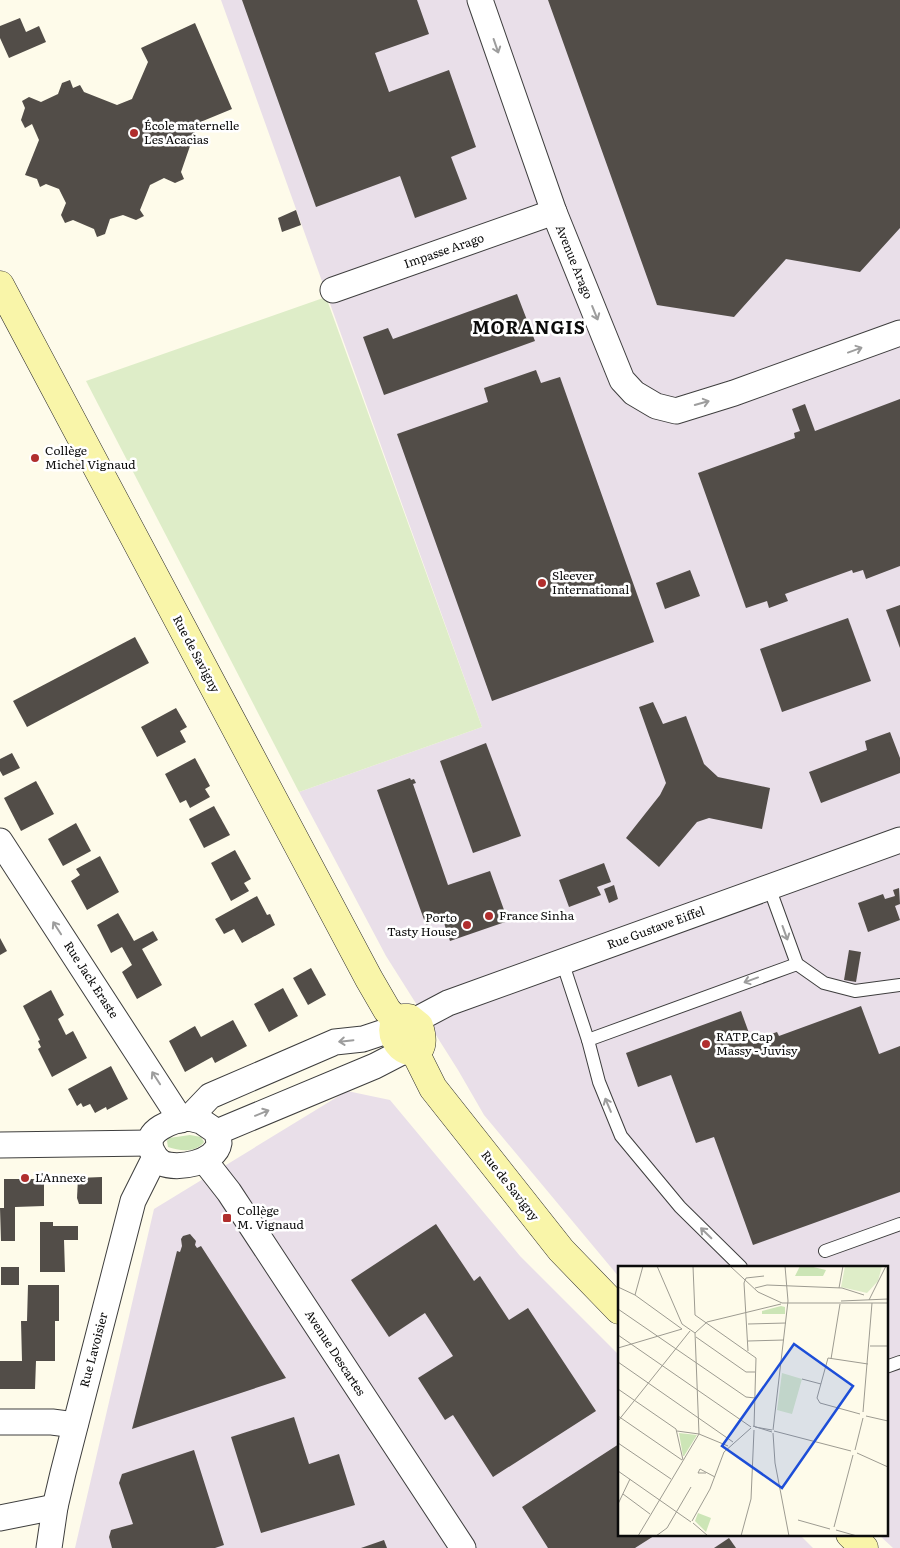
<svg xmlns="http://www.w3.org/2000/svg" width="900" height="1548" viewBox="0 0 900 1548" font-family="Literata,serif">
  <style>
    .industrial { fill: #e9dfe9 }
    .grass { fill: #cce5b6 }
    .pitch { fill: #deedc8 }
    .building { fill: #524d48 }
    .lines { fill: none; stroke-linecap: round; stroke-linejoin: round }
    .lane-casing { stroke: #3e3e3e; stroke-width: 14 }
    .street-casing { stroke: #3e3e3e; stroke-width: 27 }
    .secondary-casing { stroke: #2d2d2d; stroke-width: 29 }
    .lane { stroke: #fff; stroke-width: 12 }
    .street { stroke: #fff; stroke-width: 25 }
    .secondary { stroke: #f9f5a9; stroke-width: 28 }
    .oneway { stroke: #9d9d9d }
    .poi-dot { fill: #b02e2d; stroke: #fff; stroke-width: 2 }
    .labels { text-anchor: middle; stroke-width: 5; stroke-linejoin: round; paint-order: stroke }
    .poi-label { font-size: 12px; fill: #0b0b0b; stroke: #fff; text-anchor: start }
    .street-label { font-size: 12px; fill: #0b0b0b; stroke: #fff }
    .district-label { font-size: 18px; font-weight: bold; letter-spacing: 1px; fill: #0b0b0b; stroke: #fff }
    .inset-road { fill: none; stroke: #9d9b91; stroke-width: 1 }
    .view { fill: #1d4ed8; fill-opacity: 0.15; stroke: #1d4ed8; stroke-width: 2.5 }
    .inset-edge { fill: none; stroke: #0b0b0b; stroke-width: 2.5 }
  </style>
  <rect width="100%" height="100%" fill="#fefbea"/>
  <g class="industrial">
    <path d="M221,0H900V1548H893L878,1534H886V1267H619V1277L484,1115L458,1070L386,956L299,792L482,727Z"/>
    <path d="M347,1091L390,1100L520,1256L619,1355V1534H799L813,1548H75L154,1209Z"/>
  </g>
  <path class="grass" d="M190,1135L201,1137L204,1142C196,1153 180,1151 168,1147L167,1141L169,1138Z"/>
  <path class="pitch" d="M326,297L482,727L299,792L86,381Z"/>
  <g class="building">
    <path d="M242,0H417L429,34L375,53L389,92L449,70L476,147L451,157L467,199L415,218L400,176L316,207Z"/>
    <path d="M548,0H900V228L860,272L786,259L734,317L657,305Z"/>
    <path d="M20,18L26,32L39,26L46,42L9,58L0,38V26Z"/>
    <path d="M195,23L232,109L198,123L181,172L184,179L175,183L164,178L150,185L140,210L144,216L136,220L123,215L110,219L105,234L97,237L94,229L73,220L65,223L61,215L66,203L59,189L46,184L40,187L37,179L25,175L39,140L32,124L25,128L21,120L25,108L22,101L29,97L41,102L58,94L62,83L70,80L73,88L80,85L84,92L117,105L132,99L148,62L141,48Z"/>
    <path d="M296,210L301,225L282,232L278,218Z"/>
    <path d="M517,294L535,341L384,395L363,337L388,328L393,339Z"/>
    <path d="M536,370L541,383L560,377L654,642L492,701L397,434L488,402L484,388Z"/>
    <path d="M900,399V566L866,579L863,570L853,573L852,570L785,594L788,601L769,608L767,601L746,608L698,473L795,438L794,433L800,431L792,409L805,404L815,431Z"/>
    <path d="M690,570L700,596L665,609L656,583Z"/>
    <path d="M900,605V648L886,610Z"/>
    <path d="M848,618L871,681L782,712L760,649Z"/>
    <path d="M135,637L149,663L27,727L13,701Z"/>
    <path d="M653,702L663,724L686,716L704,764L718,777L770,788L762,829L709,818L697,822L659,867L626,838L660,795L666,783L639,707Z"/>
    <path d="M176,708L187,727L180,731L186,742L157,757L141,727Z"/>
    <path d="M890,732L900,758V773L821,803L809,772L867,750L865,741Z"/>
    <path d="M486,743L521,836L473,853L440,761Z"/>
    <path d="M12,753L20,768L3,776L0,771V759Z"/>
    <path d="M195,758L210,786L205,789L210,797L190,808L186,800L180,803L165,774Z"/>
    <path d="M410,778L411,780L414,779L416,783L413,784L448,885L490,871L508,921L450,941L443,920L426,925L377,790Z"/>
    <path d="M36,781L54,814L21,831L4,798Z"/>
    <path d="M214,806L230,835L204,848L189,819Z"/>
    <path d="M76,823L91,851L63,866L48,839Z"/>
    <path d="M235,850L251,879L244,883L249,891L231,901L211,863Z"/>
    <path d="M100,856L119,892L87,910L71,881L80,875L76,869Z"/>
    <path d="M604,863L611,882L597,887L601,895L569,907L559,880Z"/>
    <path d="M614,885L618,899L609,903L604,889Z"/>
    <path d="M899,888L900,904L895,906L900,920L868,932L858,903L883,894L885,899L895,896L893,890Z"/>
    <path d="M257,896L267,915L270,914L275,925L242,943L234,929L224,934L215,919Z"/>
    <path d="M118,913L134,941L153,931L158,940L142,949L162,985L137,999L122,972L132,965L122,947L111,953L97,925Z"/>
    <path d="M0,938L7,951L0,955Z"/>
    <path d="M849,950L861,952L856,982L844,980Z"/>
    <path d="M311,968L326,995L308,1005L293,978Z"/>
    <path d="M283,988L298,1016L269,1032L254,1004Z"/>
    <path d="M51,990L64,1015L58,1019L66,1035L73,1031L87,1058L52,1077L38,1049L41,1047L38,1041L40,1040L23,1006Z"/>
    <path d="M861,1006L879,1054L900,1046V1192L753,1245L714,1137L696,1143L671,1075L638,1087L626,1053L741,1011L753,1044L757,1043V1039L777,1032L779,1036Z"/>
    <path d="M233,1020L247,1046L215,1063L212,1057L185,1072L169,1041L195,1026L201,1037Z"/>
    <path d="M111,1066L128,1099L107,1110L106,1107L95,1113L90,1104L83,1107L81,1103L77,1106L68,1089Z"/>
    <path d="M102,1177V1204H79L77,1198L78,1178Z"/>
    <path d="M4,1179H44V1206L15,1207V1241H1L0,1208H4Z"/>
    <path d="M40,1222H53V1226H78V1240H64L65,1272H40Z"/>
    <path d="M436,1224L474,1281L480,1276L509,1320L528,1308L596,1411L493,1477L453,1415L445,1420L418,1378L453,1356L425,1313L389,1337L351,1280Z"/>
    <path d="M190,1234L196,1241L195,1245L197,1248L201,1246L286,1378L132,1429L177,1251L180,1252L182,1246L181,1239L183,1236Z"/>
    <rect x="1" y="1267" width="18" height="18"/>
    <path d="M28,1285H59V1321H55V1361H36L35,1389H0V1361H22L21,1321H27Z"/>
    <path d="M294,1417L309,1464L339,1454L355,1505L261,1533L231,1437Z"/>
    <path d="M619,1444V1534H657L635,1548H548L522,1507Z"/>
    <path d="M194,1450L224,1545L215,1548H112L109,1537L111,1530L133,1524L119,1483L122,1474Z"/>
    <path d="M729,1538L736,1548H714Z"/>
    <path d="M384,1540L387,1548H361Z"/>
  </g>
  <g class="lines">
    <defs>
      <g id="lane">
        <path d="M769,887L797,964L824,983L855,991L900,985"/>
        <path d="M562,961L588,1040L599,1082L621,1136L680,1207L741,1267"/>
        <path d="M588,1040L797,964"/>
        <path d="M825,1251L900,1224"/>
        <path d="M886,1367L900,1362"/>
      </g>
      <g id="street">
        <path d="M480,0L554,212L622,380L634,393L656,406L676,411L734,393L900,333"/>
        <path d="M333,290L554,212"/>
        <path d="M0,841L181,1120"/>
        <path d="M414,1021L448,1003L900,840"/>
        <path d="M189,1118L210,1096L335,1042L363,1039L393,1029"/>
        <path d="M189,1118L201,1121L217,1132C217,1135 219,1140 219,1143C216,1163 177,1170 162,1163C157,1160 154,1156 152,1151C141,1130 175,1120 189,1118Z"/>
        <path d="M217,1132L375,1066L404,1051"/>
        <path d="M0,1145L150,1143"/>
        <path d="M204,1160L229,1192L463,1548"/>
        <path d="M0,1422H52L75,1425"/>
        <path d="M0,1518L55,1507"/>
        <path d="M49,1548L55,1507L63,1473L133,1201L155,1157"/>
      </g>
      <g id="secondary">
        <path d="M0,285L369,979L387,1010L396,1020"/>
        <path d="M403,1018H409L419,1026C434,1072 381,1048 396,1020Z"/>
        <path d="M415,1052L433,1088L561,1250L619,1310"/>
        <path d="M850,1534L864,1548"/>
      </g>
    </defs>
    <use href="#lane" class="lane-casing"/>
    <use href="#street" class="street-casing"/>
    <use href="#secondary" class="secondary-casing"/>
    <use href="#lane" class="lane"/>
    <use href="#street" class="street"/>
    <use href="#secondary" class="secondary"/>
  </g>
  <defs><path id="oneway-shaft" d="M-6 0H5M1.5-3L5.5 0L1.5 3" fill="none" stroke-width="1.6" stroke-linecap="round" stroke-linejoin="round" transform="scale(1.25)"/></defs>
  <g class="oneway">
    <use href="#oneway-shaft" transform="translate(496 46) rotate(71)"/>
    <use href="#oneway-shaft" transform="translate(595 313) rotate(68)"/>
    <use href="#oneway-shaft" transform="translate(855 350) rotate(-20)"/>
    <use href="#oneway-shaft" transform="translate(702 403) rotate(-16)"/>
    <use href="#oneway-shaft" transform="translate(57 928) rotate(-123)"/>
    <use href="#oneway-shaft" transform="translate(785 933) rotate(70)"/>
    <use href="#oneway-shaft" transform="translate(751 980) rotate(160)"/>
    <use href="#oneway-shaft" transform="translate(346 1041) rotate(174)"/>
    <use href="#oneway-shaft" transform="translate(156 1078) rotate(-123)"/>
    <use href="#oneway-shaft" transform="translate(608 1105) rotate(-113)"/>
    <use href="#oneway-shaft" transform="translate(262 1113) rotate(-22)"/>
    <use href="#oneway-shaft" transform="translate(706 1233) rotate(-136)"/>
  </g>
  <g class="poi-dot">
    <circle cx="134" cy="133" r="5"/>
    <circle cx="35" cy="458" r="5"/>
    <circle cx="542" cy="583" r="5"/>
    <circle cx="489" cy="916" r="5"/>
    <circle cx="467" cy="925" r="5"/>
    <circle cx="706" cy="1044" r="5"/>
    <circle cx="25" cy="1178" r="5"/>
    <rect x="222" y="1213" width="10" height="10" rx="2.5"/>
  </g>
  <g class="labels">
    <g class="poi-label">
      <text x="144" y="130">École maternelle<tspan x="144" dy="14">Les Acacias</tspan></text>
      <text x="45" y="455">Collège<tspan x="45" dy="14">Michel Vignaud</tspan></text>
      <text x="552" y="580">Sleever<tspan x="552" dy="14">International</tspan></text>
      <text x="499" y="920">France Sinha</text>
      <text x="457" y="922" text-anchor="end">Porto<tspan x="457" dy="14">Tasty House</tspan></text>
      <text x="716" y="1041">RATP Cap<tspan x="716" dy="14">Massy - Juvisy</tspan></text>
      <text x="35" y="1182">L'Annexe</text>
      <text x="237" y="1215">Collège<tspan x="237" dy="14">M. Vignaud</tspan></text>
    </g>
    <g class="street-label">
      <text transform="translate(444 251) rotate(-19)" y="4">Impasse Arago</text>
      <text transform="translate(574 262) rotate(68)" y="4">Avenue Arago</text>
      <text transform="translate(196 654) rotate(62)" y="4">Rue de Savigny</text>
      <text transform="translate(656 928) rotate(-20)" y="4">Rue Gustave Eiffel</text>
      <text transform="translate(91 980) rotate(57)" y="4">Rue Jack Eraste</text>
      <text transform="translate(510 1186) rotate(52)" y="4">Rue de Savigny</text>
      <text transform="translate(94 1350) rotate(-75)" y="4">Rue Lavoisier</text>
      <text transform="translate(335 1353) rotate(57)" y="4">Avenue Descartes</text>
    </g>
    <g class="district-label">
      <text x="529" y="334">MORANGIS</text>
    </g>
  </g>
  <g transform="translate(618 1266)">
    <rect width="270" height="270" fill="#fefbea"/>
    <path d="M182,0H191L208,4L205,10H177ZM163,40L167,41V48H144V45ZM61,167L79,169L66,190H65ZM80,247L93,252L88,266L77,255Z" fill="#cce5b6"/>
    <path d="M227,0H264L260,15L249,27L223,21ZM164,107L184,113L174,148L159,144Z" fill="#deedc8"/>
    <path class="inset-road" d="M39,0L64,58L77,67M75,0L77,49L138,92L136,161M112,0L140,26L164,37H270M0,21L17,29L64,63M137,22L149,19L224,22L246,29M221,22L225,0M17,29L25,0M251,34L268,0M223,35L270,33M0,43L128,131L137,132M130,58L168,57M77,67L89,56L163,38M0,69L133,161M78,71L128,106H137M130,75L166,74M252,80H270M0,82L64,63M130,85L126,17L128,12L146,10M213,93L222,38M0,96L115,176M184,113L203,118M0,123L58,163L65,194M245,146L254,37M242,148L202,137L199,132L210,92L250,98M0,150L64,194M248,150L270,155M0,155L72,65M135,160L154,166M137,161L154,164M155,164L170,35L167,0M59,165L81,168L110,180M156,165L233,185M155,167L157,197L171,270M0,177L53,213M237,184L245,152M239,187L270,201M0,205L73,256M88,207H80L82,203L97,211M5,228L32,248M0,238L12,213M180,254L212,263M74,255L92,223L106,186L133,162M75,257L90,270M216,261L235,189M218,264L239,270M20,270L81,168L77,67M38,270L49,262L73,221M123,270L133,233L136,164"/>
    <path class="view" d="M176,78L235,120L164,222L104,180Z"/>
    <rect width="270" height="270" class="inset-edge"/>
  </g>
</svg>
